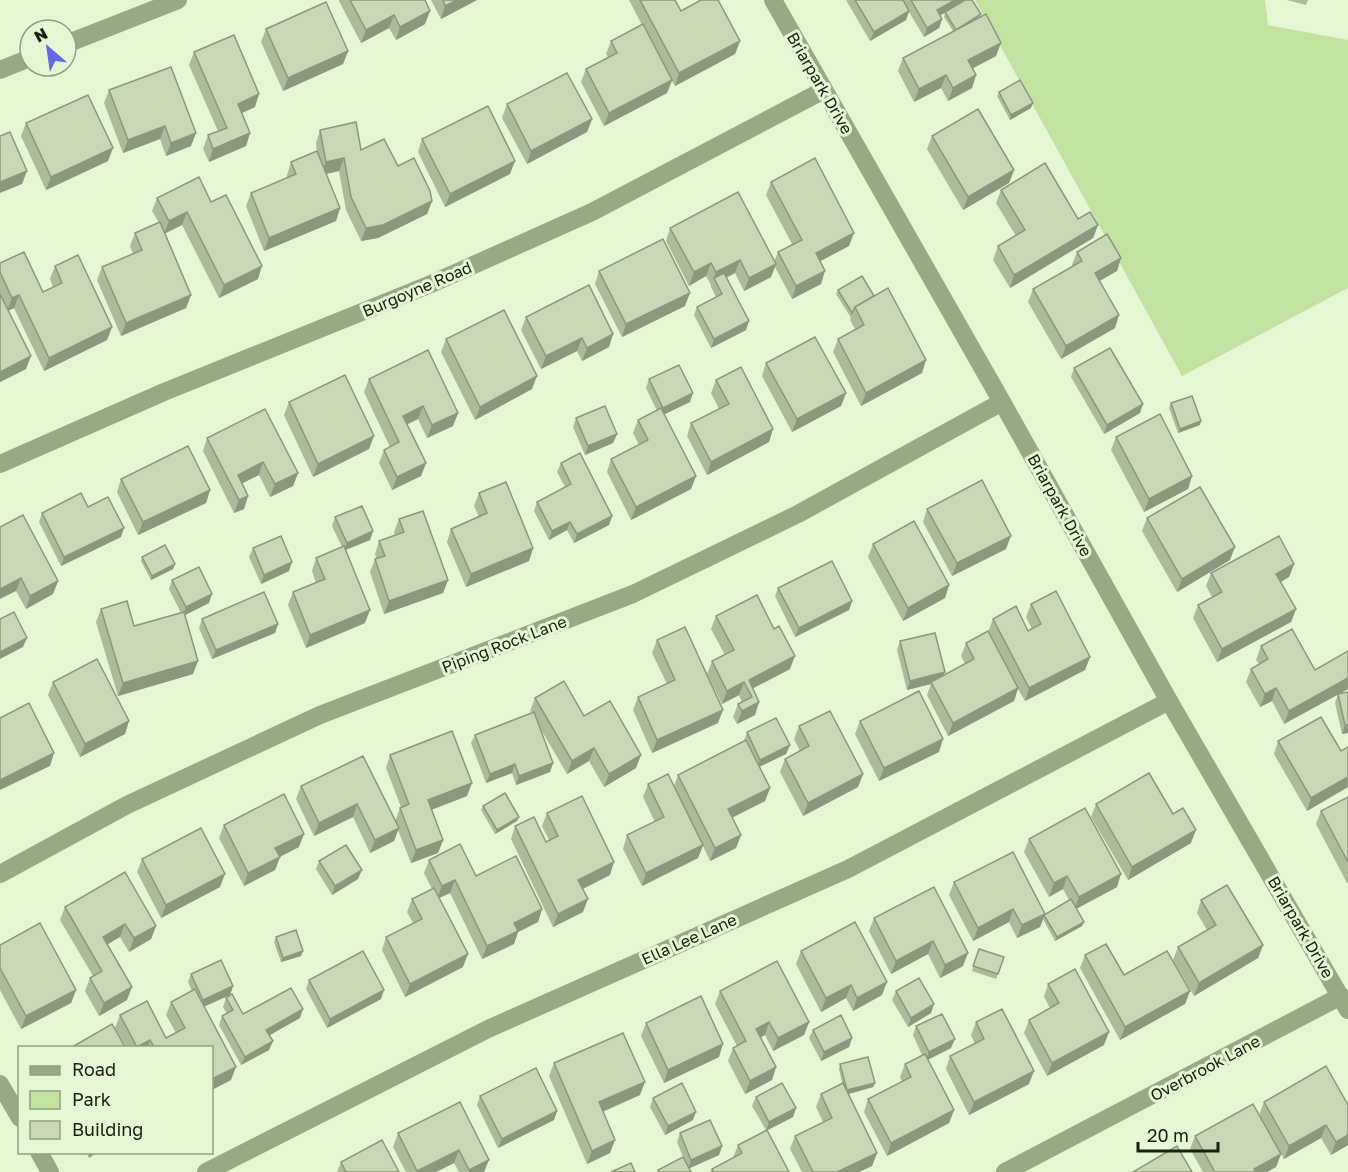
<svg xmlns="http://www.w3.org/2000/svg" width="1348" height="1172" viewBox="0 0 1348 1172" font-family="'Golos Text',sans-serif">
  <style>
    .green { fill: #c3e1a0 }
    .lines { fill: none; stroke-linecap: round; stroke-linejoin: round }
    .street { stroke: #98aa85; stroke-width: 18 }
    .wall { fill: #acba9d }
    .shaded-wall { fill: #8c977f }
    .building { fill: #c8d8b6; stroke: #8c977f; stroke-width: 1.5 }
    .labels { text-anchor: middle; stroke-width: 6; stroke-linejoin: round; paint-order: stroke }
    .street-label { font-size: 16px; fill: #181e12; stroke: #e4f6d3 }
  </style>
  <rect width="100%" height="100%" fill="#e4f6d3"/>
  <path class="green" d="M975,0H1265L1268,25L1348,40V288L1182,376Z"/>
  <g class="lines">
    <g class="street">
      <path d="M773,0L1002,402L1169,701L1348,1010"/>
      <path d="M66,44L178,0"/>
      <path d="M0,70L30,58"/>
      <path d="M0,464L164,392L431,284L592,212L824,90"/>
      <path d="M0,874L127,805L320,715L633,594L798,514L1002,402"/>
      <path d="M0,1084L20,1118"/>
      <path d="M39,1152L50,1172"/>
      <path d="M206,1172L488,1029L848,869L1169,701"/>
      <path d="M1005,1172L1341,996"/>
    </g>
  </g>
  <g class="wall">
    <path d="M339,0H425V24L396,40L389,28L361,43L339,1Z"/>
    <path d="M431,0H477L441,19Z"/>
    <path d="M629,0H675L681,11L740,41L735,54L675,86L672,81L667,93L604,126L581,82L586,69L608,57L606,54L611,41L642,25Z"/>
    <path d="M846,0H903L904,2V0H972L981,16L996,56L973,68L976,75L972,88L948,101L941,88L914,102L898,71L903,58L953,31L944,17L945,13L940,15L942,19L939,28L924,37L909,12L906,20L870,41Z"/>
    <path d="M1287,0H1308L1306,5Z"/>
    <path d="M266,29L348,51L343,64L283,91L261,42Z"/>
    <path d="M194,52L255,107L242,113L250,133L246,146L209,162L203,149L208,135L218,131L189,65Z"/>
    <path d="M171,67L191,146L166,156L160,139L123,153L104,103L109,90Z"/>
    <path d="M999,92L1031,108L1010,120L997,96Z"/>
    <path d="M507,104L592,119L587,132L527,164L502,118Z"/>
    <path d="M26,123L108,161L46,190L21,136Z"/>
    <path d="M320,130L398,166L432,201L427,214L378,238L361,241L346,210L339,171L326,174L340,208L336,221L264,251L246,206L251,193L287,178V175L291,162L317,152L316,143Z"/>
    <path d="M932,136L1014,170L1009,183L963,210L927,149Z"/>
    <path d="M422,139L510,174L445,207L418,152Z"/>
    <path d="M771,182L849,246L820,261L821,284L792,299L775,267L771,277L744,291L735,273L727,277L746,330L711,348L694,315L697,307L716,297L711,287V285L706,276L689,286L666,241L670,228L774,262L778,252L792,244L766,195Z"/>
    <path d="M1001,190L1078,219L1098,225L1093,238L1010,288L993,260L998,246L1016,236L996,203Z"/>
    <path d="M157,198L211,202L258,279L219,298L182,225L165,233L191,295L186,308L121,336L97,280L102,267L133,254L130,246L135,233L159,223L152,211Z"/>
    <path d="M1077,252L1121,258L1117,271L1100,281L1115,328L1061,359L1028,302L1033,289L1073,266L1072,265Z"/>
    <path d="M0,263L43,292L53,287L50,279L55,266L112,327L107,340L44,371L14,308L8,311L26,369L0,382Z"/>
    <path d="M599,271L685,306L622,337L595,284Z"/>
    <path d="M838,290L874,296L922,373L861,406L833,352L838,339L855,329L850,320L851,318L836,294Z"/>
    <path d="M526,317L613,334L609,347L582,361L577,351L541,369L521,330Z"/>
    <path d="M446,339L532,389L475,420L441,352Z"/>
    <path d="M766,363L846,393L841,406L792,432L762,376Z"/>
    <path d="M1074,368L1140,413L1104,434L1071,377Z"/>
    <path d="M369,379L458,413L453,426L427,438L418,419L407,424L426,463L421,476L392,490L379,463L384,450L390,447L364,392Z"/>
    <path d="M649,379L690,402L664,414L696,476L691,489L631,520L607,472L611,459L639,445L633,433L638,420L657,411L646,388Z"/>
    <path d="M716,380L769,442L707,475L687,436L691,423L719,409L711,393Z"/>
    <path d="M289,402L369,449L313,477L284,415Z"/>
    <path d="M1171,403L1200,425L1178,433L1169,408Z"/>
    <path d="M576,418L617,434L613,443L585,455L573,427Z"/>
    <path d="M1116,437L1192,476L1188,489L1144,512L1111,450Z"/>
    <path d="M207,438L298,473L293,486L270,497L259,475L242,483L248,496L244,509L234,513L203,451Z"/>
    <path d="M561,463L612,516L609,525L574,543L567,530L549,540L534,511L537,502L565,487L557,472Z"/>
    <path d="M121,479L210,490L206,503L138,535L117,492Z"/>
    <path d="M479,493L533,548L529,561L466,587L447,542L451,529L479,517L474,506Z"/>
    <path d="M88,507L121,537L61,566L39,522L42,513Z"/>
    <path d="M927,509L1006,549L952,576L923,522Z"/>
    <path d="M23,515L58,581L53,594L26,609L16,591Z"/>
    <path d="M335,517L373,531L370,540L345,550L365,623L306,648L288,605L293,592L316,583L312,571L316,558L342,547L332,526Z"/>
    <path d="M1147,518L1230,560L1177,592L1142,531Z"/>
    <path d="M399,519L448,580L443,593L384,614L370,572L375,559L376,558L375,554L379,541L395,535L394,532Z"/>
    <path d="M873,544L949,585L945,598L903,621L868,557Z"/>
    <path d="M253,548L289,571L261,584L249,557Z"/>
    <path d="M142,557L175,564L173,569L151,580L141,561Z"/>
    <path d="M1294,564L1289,577L1281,582L1296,609L1291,622L1217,662L1193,618L1198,605L1212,597L1206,586L1211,573Z"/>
    <path d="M172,580L209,603L185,615L193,674L118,696L96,622L101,609L134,626L181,613L169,589Z"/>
    <path d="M778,588L852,601L849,610L795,637L775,596Z"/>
    <path d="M1031,604L1090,657L1085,670L1025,701L1018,689L1014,701L948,736L927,695L931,684L907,690L897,650L900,641L945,672L943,676L965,664L961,656L966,643L988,632L993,619L1028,631L1032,629L1026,617Z"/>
    <path d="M716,616L790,669L753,688L759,702L755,715L737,724L733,717L738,704L742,702L739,695L722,704L707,674L712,661L725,655L711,629Z"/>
    <path d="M202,619L278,624L275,633L212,659L199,628Z"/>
    <path d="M657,640L718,723L652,753L633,710L638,697L667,684L652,653Z"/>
    <path d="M1261,646L1315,670L1348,651V689L1284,724L1272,701L1260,707L1246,682L1251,669L1259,664L1256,660Z"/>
    <path d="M53,682L125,734L80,757L48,695Z"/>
    <path d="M1338,694L1348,733L1342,734L1335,703Z"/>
    <path d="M535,698L584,716L636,768L604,787L589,761L567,774L539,726L553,763L550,772L516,785L512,773L486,783L471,743L475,735L532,713L530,711Z"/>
    <path d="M860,721L939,752L879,781L855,734Z"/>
    <path d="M799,726L863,774L858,787L803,816L780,772L785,759L800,751L794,739Z"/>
    <path d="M747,732L790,745L786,754L759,767L770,788L765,801L732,818L741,835L736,848L710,861L703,846L698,858L642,886L623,849L627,835L655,822L643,797L648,784L674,786L678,775L744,741Z"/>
    <path d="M1278,741L1341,751L1348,747V787L1307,811L1274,754Z"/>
    <path d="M390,755L467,796L431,810L443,840L438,853L411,863L398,830L394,841L370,853L353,817L314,836L296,799L301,786L363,756L395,821L400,808L401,807L386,768Z"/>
    <path d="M1348,797V883H1347L1316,824L1321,811Z"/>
    <path d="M1096,804L1191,843L1128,880L1091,817Z"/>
    <path d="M483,806L517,821L495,834L481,810Z"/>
    <path d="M547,813L610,875L583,889V912L553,927L511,839L515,826L546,842L549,840L542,826Z"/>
    <path d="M224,825L299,847L280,857L275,870L244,886L219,838Z"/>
    <path d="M1029,839L1117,887L1076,909L1082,926L1055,941L1043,919L1040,927L1017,938L1009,922L973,941L949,895L954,882L1044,915L1069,900L1063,889L1049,897L1024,852Z"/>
    <path d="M142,859L220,887L161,918L137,872Z"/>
    <path d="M429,860L476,876L542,909L538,922L518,932L514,944L482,959L450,893L439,898L463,967L405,997L382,950L386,937L413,923L407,912L412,899L432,889L424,873Z"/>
    <path d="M319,861L358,879L332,895L316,869Z"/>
    <path d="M934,887L963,966L940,978L928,954L891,974L869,931L874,918Z"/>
    <path d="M1201,900L1263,945L1258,958L1194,996L1173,960L1178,947L1207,930L1197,913Z"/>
    <path d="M65,907L156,926L151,939L129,952L120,937L107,944L127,1000L99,1016L85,991L90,978L93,976L60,920Z"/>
    <path d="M276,937L301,956L281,962L274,942Z"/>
    <path d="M0,945L76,990L71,1003L21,1029L0,990Z"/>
    <path d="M979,949L1004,957L996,979L972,971Z"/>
    <path d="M801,951L882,995L853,1011L846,998L821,1012L796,964Z"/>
    <path d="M1085,955L1124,975L1190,991L1185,1004L1120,1040L1080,968Z"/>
    <path d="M191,974L233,986L230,995L204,1007L231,1080L212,1047H126L115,1028L120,1015L166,1038L176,1033L166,1015L171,1002L192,991L188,982Z"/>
    <path d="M309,980L381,999L327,1028L306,989Z"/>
    <path d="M1048,984L1104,1045L1047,1076L1024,1033L1029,1020L1050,1008L1044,997Z"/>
    <path d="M720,991L809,1022L804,1035L773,1051L765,1035L761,1037L776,1067L772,1080L745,1094L728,1061L733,1048L737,1046L715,1004Z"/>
    <path d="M896,991L931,1013L908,1027L892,1000Z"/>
    <path d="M226,998L243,1014L300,1018L269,1035L273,1041L269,1050L241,1065L219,1025L222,1016L227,1014L223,1007Z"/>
    <path d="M976,1022L1029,1084L969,1115L946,1069L950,1056L975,1044L971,1035Z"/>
    <path d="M646,1023L719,1057L664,1083L641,1036Z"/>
    <path d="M916,1026L951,1048L928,1060L954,1110L949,1123L887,1156L864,1112L868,1099L902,1082L900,1077L905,1064L922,1055L913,1035Z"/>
    <path d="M813,1030L852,1038L849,1047L821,1061L809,1038Z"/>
    <path d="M554,1063L640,1095L603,1112L610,1153L587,1164L549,1076Z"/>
    <path d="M840,1064L875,1083L873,1087L848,1094L877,1153L872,1166L859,1172H802L790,1149L795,1136L823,1122L816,1107L821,1094L842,1083L839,1069Z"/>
    <path d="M1326,1066L1348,1145L1331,1155L1321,1138L1284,1159L1261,1118L1281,1154L1276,1167L1267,1172H1203L1190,1149L1195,1136L1259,1115L1264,1102Z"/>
    <path d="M480,1096L557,1111L554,1120L498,1148L477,1105Z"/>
    <path d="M756,1097L796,1108L793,1117L767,1130L789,1172H710L712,1169L733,1158L738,1145L766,1130L752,1106Z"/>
    <path d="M653,1098L693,1120L665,1135L650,1107Z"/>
    <path d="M460,1102L484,1172H459L454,1163L436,1172H406L393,1147L398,1133Z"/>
    <path d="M680,1133L722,1146L719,1155L689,1168L691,1172H657L658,1170L683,1157L677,1142Z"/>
    <path d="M86,1152H97L89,1158Z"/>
    <path d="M341,1162L399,1172H337Z"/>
  </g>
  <g class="shaded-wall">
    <path d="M457,0H477L441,19L445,6Z"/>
    <path d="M955,0H967L934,19L937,10Z"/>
    <path d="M430,11L425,24L396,40L400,27Z"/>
    <path d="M909,11L906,20L870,41L874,32Z"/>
    <path d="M394,15L389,28L361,43L366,30Z"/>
    <path d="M942,19L939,28L924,37L927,28Z"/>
    <path d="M740,41L735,54L675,86L679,73Z"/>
    <path d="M1001,43L996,56L964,73L968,60Z"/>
    <path d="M348,51L343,64L283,91L288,78Z"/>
    <path d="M946,75L941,88L914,102L919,89Z"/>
    <path d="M976,75L972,88L948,101L953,88Z"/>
    <path d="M672,80L667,93L604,126L609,113Z"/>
    <path d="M259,94L255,107L233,117L238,104Z"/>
    <path d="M1033,103L1031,108L1010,120L1011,115Z"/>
    <path d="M592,119L587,132L527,164L531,151Z"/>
    <path d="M165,126L160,139L123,153L128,140Z"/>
    <path d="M196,133L191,146L166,156L171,143Z"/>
    <path d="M250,133L246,146L209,162L213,149Z"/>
    <path d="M113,148L108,161L46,190L51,177Z"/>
    <path d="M344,158L339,171L321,175L326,162Z"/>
    <path d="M515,161L510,174L445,207L450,194Z"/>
    <path d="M1014,170L1009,183L963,210L968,197Z"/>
    <path d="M27,171L22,184L0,193V182Z"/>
    <path d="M432,201L427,214L378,238L361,241L366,228Z"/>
    <path d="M340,208L336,221L264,251L269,238Z"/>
    <path d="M187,212L182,225L164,234L169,221Z"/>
    <path d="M1098,225L1093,238L1010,288L1014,275Z"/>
    <path d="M854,233L849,246L811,266L816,253Z"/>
    <path d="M1121,258L1117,271L1090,286L1095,273Z"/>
    <path d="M740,260L735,273L716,283L714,278L716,272Z"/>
    <path d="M711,263L706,276L689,286L694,272Z"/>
    <path d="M776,264L771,277L744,291L749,278Z"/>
    <path d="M262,266L258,279L219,298L224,285Z"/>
    <path d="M825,271L821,284L792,299L796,286Z"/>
    <path d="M690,293L685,306L622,337L626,324Z"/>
    <path d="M19,295L14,308L7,311L12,298Z"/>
    <path d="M191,295L186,308L121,336L126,323Z"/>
    <path d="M1119,315L1115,328L1061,359L1066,346Z"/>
    <path d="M749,321L746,330L711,348L714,339Z"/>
    <path d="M112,327L107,340L44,371L49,358Z"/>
    <path d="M613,334L609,347L582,361L587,348Z"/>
    <path d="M582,338L577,351L541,369L546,356Z"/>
    <path d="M31,356L26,369L0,382V372Z"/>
    <path d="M926,360L922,373L861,406L866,393Z"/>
    <path d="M537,376L532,389L475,420L480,407Z"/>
    <path d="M693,393L690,402L659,417L663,408Z"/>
    <path d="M846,393L841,406L792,432L797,419Z"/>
    <path d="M1143,404L1140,413L1104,434L1107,425Z"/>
    <path d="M423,406L418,419L398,429L403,416Z"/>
    <path d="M458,413L453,426L427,438L432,425Z"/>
    <path d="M1201,421L1200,425L1178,433L1180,429Z"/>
    <path d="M773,429L769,442L707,475L711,462Z"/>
    <path d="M617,434L613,443L585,455L588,446Z"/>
    <path d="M374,436L369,449L313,477L318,464Z"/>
    <path d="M263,462L259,475L233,488L238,475Z"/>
    <path d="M426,463L421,476L392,490L397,477Z"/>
    <path d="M298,473L293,486L270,497L275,484Z"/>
    <path d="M696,476L691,489L631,520L636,507Z"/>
    <path d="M1192,476L1188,489L1144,512L1149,499Z"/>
    <path d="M210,490L206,503L138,535L143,522Z"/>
    <path d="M248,496L244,509L234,513L239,500Z"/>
    <path d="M612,516L609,525L574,543L577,534Z"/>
    <path d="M570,522L567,530L549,540L552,531Z"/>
    <path d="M124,528L121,537L61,566L64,557Z"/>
    <path d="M373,531L370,540L343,551L347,543Z"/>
    <path d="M1011,536L1006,549L952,576L957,563Z"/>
    <path d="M1235,547L1230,560L1177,592L1182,579Z"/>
    <path d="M533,548L529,561L466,587L471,574Z"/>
    <path d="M292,562L289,571L261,584L264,575Z"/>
    <path d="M175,564L173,569L151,580L152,576Z"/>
    <path d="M1294,564L1289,577L1272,587L1276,574Z"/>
    <path d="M21,578L16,591L0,599V589Z"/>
    <path d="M448,580L443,593L384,614L389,601Z"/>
    <path d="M58,581L53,594L26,609L30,596Z"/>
    <path d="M949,585L945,598L903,621L908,608Z"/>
    <path d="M212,594L209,603L183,616L186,607Z"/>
    <path d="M852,601L849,610L795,637L799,628Z"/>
    <path d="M1296,609L1291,622L1217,662L1222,649Z"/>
    <path d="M370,610L365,623L306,648L310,635Z"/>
    <path d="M278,624L275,633L212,659L216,650Z"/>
    <path d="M27,638L23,647L0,659V652Z"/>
    <path d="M795,656L790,669L748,691L749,680Z"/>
    <path d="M1090,657L1085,670L1025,701L1029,688Z"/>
    <path d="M198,661L193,674L118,696L123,683Z"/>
    <path d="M945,672L941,681L931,682V684L907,690L910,681Z"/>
    <path d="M1348,678V689L1284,724L1289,711Z"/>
    <path d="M744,682L739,695L722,704L727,691Z"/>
    <path d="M1018,688L1014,701L948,736L953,723Z"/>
    <path d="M1276,688L1272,701L1260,707L1265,694Z"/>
    <path d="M759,702L755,715L737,724L742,711Z"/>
    <path d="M723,710L718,723L652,753L657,740Z"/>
    <path d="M129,721L125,734L80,757L85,744Z"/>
    <path d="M1345,725H1348V733L1342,734Z"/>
    <path d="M943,739L939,752L879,781L884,768Z"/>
    <path d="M790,745L786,754L757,768L760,760Z"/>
    <path d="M594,748L589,761L567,774L572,761Z"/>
    <path d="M54,753L50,766L0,790V780Z"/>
    <path d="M641,755L636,768L604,787L609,774Z"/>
    <path d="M553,763L550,772L516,785L519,776Z"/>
    <path d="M515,764L512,773L486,783L490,774Z"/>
    <path d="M863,774L858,787L803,816L808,803Z"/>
    <path d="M1348,777V787L1307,811L1311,798Z"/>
    <path d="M472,783L467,796L423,813L428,800Z"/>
    <path d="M770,788L765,801L723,822L728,809Z"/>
    <path d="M357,804L353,817L314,836L319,823Z"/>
    <path d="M519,817L517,821L495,834L497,830Z"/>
    <path d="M399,828L394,841L370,853L375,840Z"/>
    <path d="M1196,830L1191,843L1128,880L1132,867Z"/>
    <path d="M304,834L299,847L271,861L275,848Z"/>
    <path d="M741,835L736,848L710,861L715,848Z"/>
    <path d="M443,840L438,853L411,863L416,850Z"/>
    <path d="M703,845L698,858L642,886L646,873Z"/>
    <path d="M280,857L275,870L244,886L248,873Z"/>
    <path d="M614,862L610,875L574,893L578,880Z"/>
    <path d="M362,870L358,879L332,895L335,886Z"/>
    <path d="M225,874L220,887L161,918L166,905Z"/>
    <path d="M1121,874L1117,887L1074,910L1079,897Z"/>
    <path d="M1067,876L1063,889L1049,897L1054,883Z"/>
    <path d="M455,880L450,893L437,899L442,886Z"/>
    <path d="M588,899L583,912L553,927L558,914Z"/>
    <path d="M542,909L538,922L518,932L514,944L482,959L487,946L514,923Z"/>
    <path d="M1013,909L1009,922L973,941L978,928Z"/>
    <path d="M1045,914L1040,927L1017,938L1022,925Z"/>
    <path d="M1084,922L1082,926L1055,941L1057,937Z"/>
    <path d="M125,924L120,937L98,950L103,937Z"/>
    <path d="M156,926L151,939L129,952L134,938Z"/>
    <path d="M933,941L928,954L891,974L896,961Z"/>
    <path d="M1263,945L1258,958L1194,996L1199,983Z"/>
    <path d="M303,951L301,956L281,962L283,958Z"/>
    <path d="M968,953L963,966L940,978L945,965Z"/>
    <path d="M468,954L463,967L405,997L410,984Z"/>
    <path d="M887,982L882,995L853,1011L857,998Z"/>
    <path d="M851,985L846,998L821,1012L826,998Z"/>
    <path d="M233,986L230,995L200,1008L203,1000Z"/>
    <path d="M132,987L127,1000L99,1016L104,1003Z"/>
    <path d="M76,990L71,1003L21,1029L26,1016Z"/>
    <path d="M384,990L381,999L327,1028L330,1019Z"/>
    <path d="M1190,991L1185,1004L1120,1040L1125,1027Z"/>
    <path d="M934,1004L931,1013L908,1027L911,1018Z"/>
    <path d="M303,1009L300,1018L263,1039L266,1030Z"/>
    <path d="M769,1022L765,1035L752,1042L756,1029Z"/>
    <path d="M809,1022L804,1035L773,1051L778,1038Z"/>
    <path d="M1109,1032L1104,1045L1047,1076L1052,1063Z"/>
    <path d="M852,1038L849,1047L821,1061L824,1052Z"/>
    <path d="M955,1039L951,1048L925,1061L929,1052Z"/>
    <path d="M150,1040L148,1047H137Z"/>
    <path d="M273,1041L269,1050L241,1065L245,1057Z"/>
    <path d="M723,1044L719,1057L664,1083L668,1070Z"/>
    <path d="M236,1067L231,1080L212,1090V1079Z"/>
    <path d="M776,1067L772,1080L745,1094L750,1081Z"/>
    <path d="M1034,1071L1029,1084L969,1115L974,1102Z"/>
    <path d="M645,1082L640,1095L594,1115L599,1102Z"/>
    <path d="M875,1083L873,1087L845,1095L847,1090Z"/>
    <path d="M796,1108L793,1117L766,1131L769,1122Z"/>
    <path d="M954,1110L949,1123L887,1156L891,1143Z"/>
    <path d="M557,1111L554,1120L498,1148L502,1139Z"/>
    <path d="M696,1112L693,1120L665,1135L668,1126Z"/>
    <path d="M1326,1125L1321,1138L1284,1159L1289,1146Z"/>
    <path d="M1348,1135V1145L1331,1155L1336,1142Z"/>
    <path d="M615,1140L610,1153L587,1164L592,1151Z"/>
    <path d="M722,1146L719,1155L688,1169L691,1160Z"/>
    <path d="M459,1150L454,1163L436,1172H417Z"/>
    <path d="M91,1152H97L89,1158Z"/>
    <path d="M877,1153L872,1166L859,1172H837Z"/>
    <path d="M1281,1154L1276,1167L1267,1172H1253L1254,1169Z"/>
    <path d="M489,1160L484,1172H469V1170Z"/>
  </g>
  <g class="building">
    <path d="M350,0H425L430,11L400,27L394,15L366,30Z"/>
    <path d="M443,0H457L445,6Z"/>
    <path d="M640,0H675L681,11L701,0H718L740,41L679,73Z"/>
    <path d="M855,0H903L909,11L874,32Z"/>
    <path d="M911,0H955L937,10L942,19L927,28Z"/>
    <path d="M965,0H972L981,14L956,30L945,12Z"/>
    <path d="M326,2L348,51L288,78L266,29Z"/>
    <path d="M986,14L1001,43L968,60L976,75L953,88L946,75L919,89L903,58Z"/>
    <path d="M643,24L672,80L609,113L586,69L617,53L611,41Z"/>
    <path d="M234,35L259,94L238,104L250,133L213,149L208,135L227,128L194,52Z"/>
    <path d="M171,67L196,133L171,143L165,126L128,140L109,90Z"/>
    <path d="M567,73L592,119L531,151L507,104Z"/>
    <path d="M1020,80L1033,103L1011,115L999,92Z"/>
    <path d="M88,95L113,148L51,177L26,123Z"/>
    <path d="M488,106L515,161L450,194L422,139Z"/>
    <path d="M978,109L1014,170L968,197L932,136Z"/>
    <path d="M356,122L361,150L384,139L398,166L414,158L430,191L432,201L383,225L366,228L351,197L344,158L326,162L320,130Z"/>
    <path d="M10,132L27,171L0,182V136Z"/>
    <path d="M317,151L340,208L269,238L251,193L296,174L291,162Z"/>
    <path d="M815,158L854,233L816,253L825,271L796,286L778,252L802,240L771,182Z"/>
    <path d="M1045,163L1078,219L1090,212L1098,225L1014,275L998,246L1025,230L1001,190Z"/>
    <path d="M199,177L211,202L226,195L262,266L224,285L187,212L169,221L157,198Z"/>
    <path d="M738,192L776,264L749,278L740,260L716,272L711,263L694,272L670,228Z"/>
    <path d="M160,222L191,295L126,323L102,267L142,250L135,233Z"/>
    <path d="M1107,234L1121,258L1095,273L1119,315L1066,346L1033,289L1082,261L1077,252Z"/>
    <path d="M663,239L690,293L626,324L599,271Z"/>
    <path d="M24,252L43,292L62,283L55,266L78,255L112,327L49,358L19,295L12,298L0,272V263Z"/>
    <path d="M724,273L749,321L714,339L697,307L722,294L714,278Z"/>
    <path d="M862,276L874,296L855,307L852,313L838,290Z"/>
    <path d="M589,285L613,334L587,348L582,338L546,356L526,317Z"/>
    <path d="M888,288L926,360L866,393L838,339L864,325L855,307Z"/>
    <path d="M0,294L31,356L0,372Z"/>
    <path d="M504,310L537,376L480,407L446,339Z"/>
    <path d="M815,337L846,393L797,419L766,363Z"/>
    <path d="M1110,348L1143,404L1107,425L1074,368Z"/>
    <path d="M428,350L458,413L432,425L423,406L403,416L426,463L397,477L384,450L399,442L369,379Z"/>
    <path d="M679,365L693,393L663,408L649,379Z"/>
    <path d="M741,367L773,429L711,462L691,423L729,404L716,380Z"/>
    <path d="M345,375L374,436L318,464L289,402Z"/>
    <path d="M1192,396L1201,421L1180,429L1171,403Z"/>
    <path d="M605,406L617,434L588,446L576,418Z"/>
    <path d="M661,408L696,476L636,507L611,459L648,440L638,420Z"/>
    <path d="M265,409L298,473L275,484L263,462L238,475L248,496L239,500L207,438Z"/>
    <path d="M1160,414L1192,476L1149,499L1116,437Z"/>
    <path d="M188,446L210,490L143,522L121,479Z"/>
    <path d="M580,453L612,516L577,534L570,522L552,531L537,502L571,484L561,463Z"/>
    <path d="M982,480L1011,536L957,563L927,509Z"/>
    <path d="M506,482L533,548L471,574L451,529L487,513L479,493Z"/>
    <path d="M1200,487L1235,547L1182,579L1147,518Z"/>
    <path d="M81,493L88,507L108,497L124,528L64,557L42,513Z"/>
    <path d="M362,506L373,531L347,543L335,517Z"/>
    <path d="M423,511L448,580L389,601L375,559L385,556L379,541L404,532L399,519Z"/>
    <path d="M23,515L58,581L30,596L21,578L0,589V527Z"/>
    <path d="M914,521L949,585L908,608L873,544Z"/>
    <path d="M281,536L292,562L264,575L253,548Z"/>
    <path d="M1279,536L1294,564L1276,574L1296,609L1222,649L1198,605L1222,592L1211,573Z"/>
    <path d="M165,545L175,564L152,576L142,557Z"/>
    <path d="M344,546L370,610L310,635L293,592L325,579L316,558Z"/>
    <path d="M832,561L852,601L799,628L778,588Z"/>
    <path d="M199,567L212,594L186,607L172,580Z"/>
    <path d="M1056,591L1090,657L1029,688L993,619L1016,606L1028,631L1041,624L1031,604Z"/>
    <path d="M264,592L278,624L216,650L202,619Z"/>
    <path d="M757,595L774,629L779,626L795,656L749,680L759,702L742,711L738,704L752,697L744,682L727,691L712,661L734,650L716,616Z"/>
    <path d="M127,601L134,626L184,612L198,661L123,683L101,609Z"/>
    <path d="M14,612L27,638L0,652V619Z"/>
    <path d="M685,627L723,710L657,740L638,697L675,680L657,640Z"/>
    <path d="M1292,629L1315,670L1348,651V678L1289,711L1276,688L1265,694L1251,669L1268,659L1261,646Z"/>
    <path d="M988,631L1018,688L953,723L931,682L974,659L966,643Z"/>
    <path d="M935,633L945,672L910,681L900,641Z"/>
    <path d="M97,659L129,721L85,744L53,682Z"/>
    <path d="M564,681L584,716L610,701L641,755L609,774L594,748L572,761L535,698Z"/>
    <path d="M919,691L943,739L884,768L860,721Z"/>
    <path d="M1348,692V725H1345L1338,694Z"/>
    <path d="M29,703L54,753L0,780V718Z"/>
    <path d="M830,711L863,774L808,803L785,759L809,746L799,726Z"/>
    <path d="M534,712L553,763L519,776L515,764L490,774L475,735Z"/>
    <path d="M1321,717L1341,751L1348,747V777L1311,798L1278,741Z"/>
    <path d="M776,718L790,745L760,760L747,732Z"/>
    <path d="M452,731L472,783L428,800L443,840L416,850L400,808L409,804L390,755Z"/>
    <path d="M746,740L770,788L728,809L741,835L715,848L678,775Z"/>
    <path d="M363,756L399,828L375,840L357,804L319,823L301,786Z"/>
    <path d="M1149,773L1173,814L1183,808L1196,830L1132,867L1096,804Z"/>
    <path d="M668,774L703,845L646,873L627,835L664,817L648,784Z"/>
    <path d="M505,793L519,817L497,830L483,806Z"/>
    <path d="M284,794L304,834L275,848L280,857L248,873L224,825Z"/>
    <path d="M582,796L614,862L578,880L588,899L558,914L515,826L534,817L546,842L558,836L547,813Z"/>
    <path d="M1348,797V862L1321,811Z"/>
    <path d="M1085,808L1121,874L1079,897L1067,876L1054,883L1029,839Z"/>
    <path d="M201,828L225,874L166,905L142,859Z"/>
    <path d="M460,844L476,876L516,856L542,909L514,923L518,931L487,946L455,880L442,886L429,860Z"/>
    <path d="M346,845L362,870L335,886L319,861Z"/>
    <path d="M1013,852L1045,914L1022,925L1013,909L978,928L954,882Z"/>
    <path d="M125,872L156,926L134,938L125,924L103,937L132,987L104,1003L90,978L102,971L65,907Z"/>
    <path d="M1227,885L1263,945L1199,983L1178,947L1216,925L1201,900Z"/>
    <path d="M934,887L968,953L945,965L933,941L896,961L874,918Z"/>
    <path d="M434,888L468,954L410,984L386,937L422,919L412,899Z"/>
    <path d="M1071,899L1084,922L1057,937L1044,915Z"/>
    <path d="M855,922L887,982L857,998L851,985L826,998L801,951Z"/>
    <path d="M40,923L76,990L26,1016L0,968V945Z"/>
    <path d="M296,930L303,951L283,958L276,937Z"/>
    <path d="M1106,944L1124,975L1167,951L1190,991L1125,1027L1085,955Z"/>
    <path d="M979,949L1004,957L998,974L973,966Z"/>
    <path d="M363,951L384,990L330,1019L309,980Z"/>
    <path d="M221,960L233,986L203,1000L191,974Z"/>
    <path d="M777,961L809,1022L778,1038L769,1022L756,1029L776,1067L750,1081L733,1048L746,1041L720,991Z"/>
    <path d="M1075,969L1109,1032L1052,1063L1029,1020L1059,1003L1048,984Z"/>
    <path d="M919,978L934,1004L911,1018L896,991Z"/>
    <path d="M291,988L303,1009L266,1030L273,1041L245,1057L222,1016L233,1010L226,998L232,994L243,1014Z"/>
    <path d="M195,989L236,1067L212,1079V1047H154L150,1040L137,1047L120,1015L147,1001L166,1038L185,1028L171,1002Z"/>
    <path d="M701,996L723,1044L668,1070L646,1023Z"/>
    <path d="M1002,1009L1034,1071L974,1102L950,1056L984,1039L976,1022Z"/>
    <path d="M942,1014L955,1039L929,1052L916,1026Z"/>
    <path d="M841,1015L852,1038L824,1052L813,1030Z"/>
    <path d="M112,1024L125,1047H72Z"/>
    <path d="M623,1033L645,1082L599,1102L615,1140L592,1151L554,1063Z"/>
    <path d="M925,1054L954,1110L891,1143L868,1099L911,1077L905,1064Z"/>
    <path d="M868,1057L875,1083L847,1090L840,1064Z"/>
    <path d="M1326,1066L1348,1105V1135L1336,1142L1326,1125L1289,1146L1264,1102Z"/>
    <path d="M536,1068L557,1111L502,1139L480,1096Z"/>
    <path d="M682,1083L696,1112L668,1126L653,1098Z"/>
    <path d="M782,1083L796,1108L769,1122L756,1097Z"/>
    <path d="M843,1083L877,1153L837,1172H813L795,1136L832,1118L821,1094Z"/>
    <path d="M460,1102L489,1160L469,1170L459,1150L417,1171L398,1133Z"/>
    <path d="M1253,1104L1281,1154L1254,1169L1256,1172H1215L1195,1136Z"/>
    <path d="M710,1120L722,1146L691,1160L680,1133Z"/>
    <path d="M767,1130L789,1172H713L712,1169L742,1153L738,1145Z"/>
    <path d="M382,1140L399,1172H346L341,1162Z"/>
    <path d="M1177,1146L1192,1172H1133Z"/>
    <path d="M683,1157L691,1172H659L658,1170Z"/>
    <path d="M631,1163L635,1172H611Z"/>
  </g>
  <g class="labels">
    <g class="street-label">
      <text transform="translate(820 83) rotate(60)" y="6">Briarpark Drive</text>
      <text transform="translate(417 289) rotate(-23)" y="6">Burgoyne Road</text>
      <text transform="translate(1060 505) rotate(61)" y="6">Briarpark Drive</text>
      <text transform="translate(504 644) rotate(-21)" y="6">Piping Rock Lane</text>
      <text transform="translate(1301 927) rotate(60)" y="6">Briarpark Drive</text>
      <text transform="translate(689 939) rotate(-24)" y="6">Ella Lee Lane</text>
      <text transform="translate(1205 1068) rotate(-28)" y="6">Overbrook Lane</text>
    </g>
  </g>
  <rect x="18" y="1046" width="195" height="108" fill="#e4f6d3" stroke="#92a086" stroke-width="1.5"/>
  <rect x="30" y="1066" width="30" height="9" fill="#98aa85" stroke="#92a086" stroke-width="1.5"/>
  <text x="72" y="1076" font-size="18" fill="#181e12">Road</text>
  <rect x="30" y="1091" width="30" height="18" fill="#c3e1a0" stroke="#92a086" stroke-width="1.5"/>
  <text x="72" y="1106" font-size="18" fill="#181e12">Park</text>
  <rect x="30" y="1121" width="30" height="18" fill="#c8d8b6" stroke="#92a086" stroke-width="1.5"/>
  <text x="72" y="1136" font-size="18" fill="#181e12">Building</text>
  <g transform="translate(48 48) rotate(331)"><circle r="28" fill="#e4f6d3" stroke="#92a086" stroke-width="1.5"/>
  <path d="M0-4.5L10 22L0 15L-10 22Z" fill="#6668e1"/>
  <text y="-9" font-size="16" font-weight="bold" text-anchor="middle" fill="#181e12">N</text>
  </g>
  <path d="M1138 1142v9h80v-9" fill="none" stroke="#181e12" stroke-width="3"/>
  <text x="1147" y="1142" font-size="18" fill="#181e12" stroke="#e4f6d3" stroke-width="4.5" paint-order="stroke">20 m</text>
</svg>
